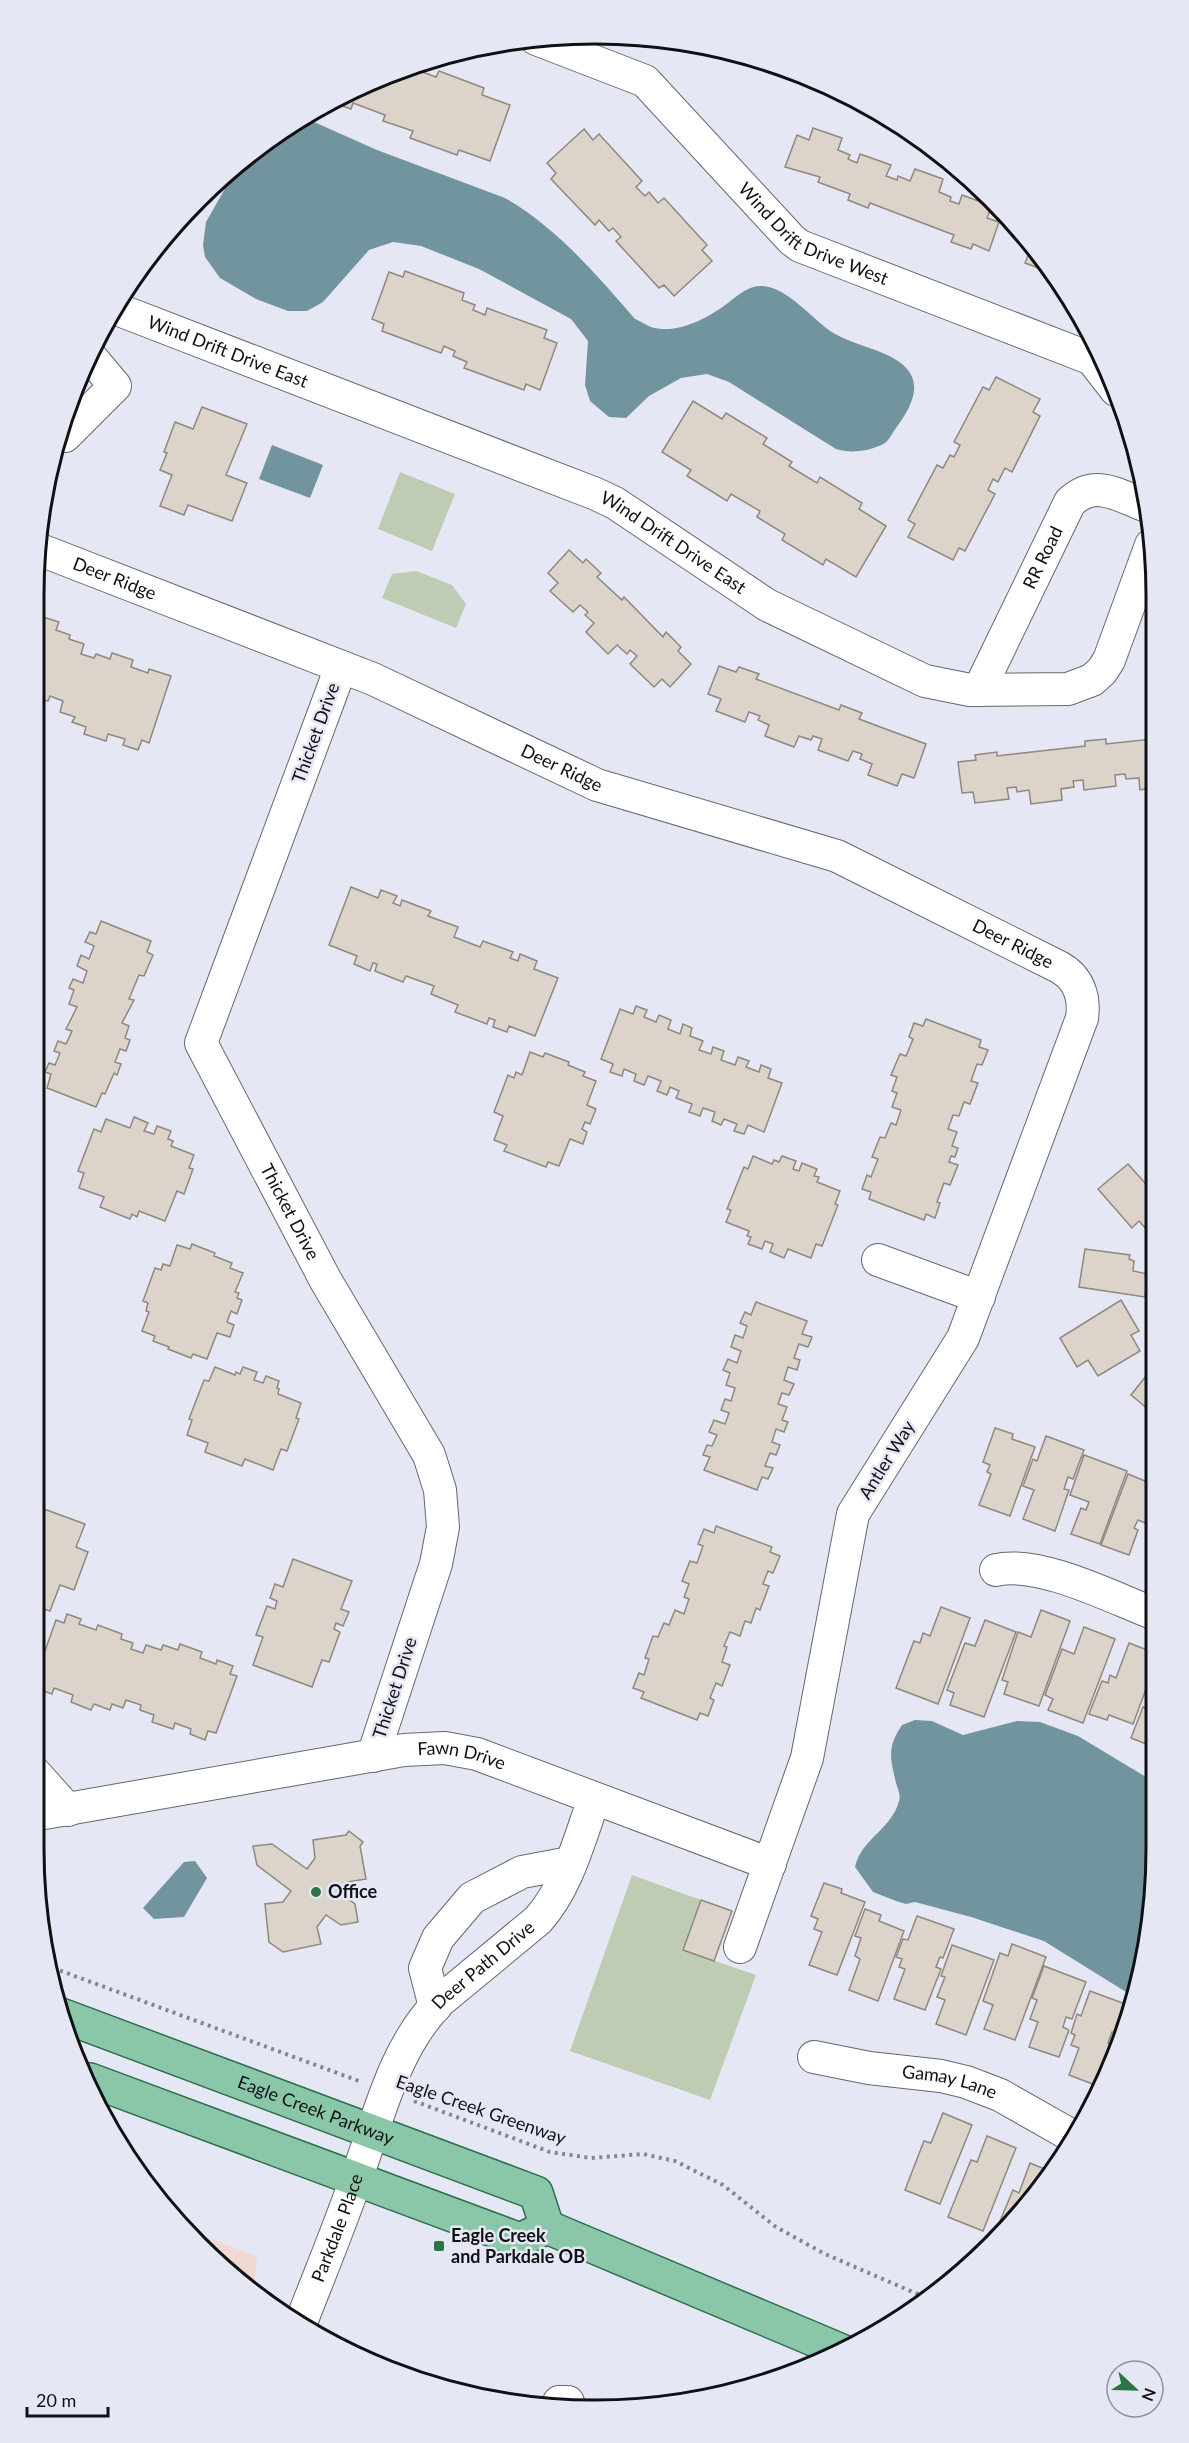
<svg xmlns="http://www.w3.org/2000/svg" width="1189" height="2443" viewBox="0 0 1189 2443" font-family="Lato,sans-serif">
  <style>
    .commercial { fill: #f2d8d3 }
    .green { fill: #bdccb3 }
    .water { fill: #72949f }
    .building { fill: #dcd3ca; stroke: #90877f; stroke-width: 1.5 }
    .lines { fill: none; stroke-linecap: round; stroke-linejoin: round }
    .minor-casing { stroke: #656872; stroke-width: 34 }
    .major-casing { stroke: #2d6f50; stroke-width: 36 }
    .path { stroke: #83868e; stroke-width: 4; stroke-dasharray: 3 4.5; stroke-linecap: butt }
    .minor { stroke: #fff; stroke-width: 32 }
    .major { stroke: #8ac7a9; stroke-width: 33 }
    .poi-dot { fill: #2b7543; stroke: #e5e8f4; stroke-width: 2 }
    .labels { text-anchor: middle; stroke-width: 5; stroke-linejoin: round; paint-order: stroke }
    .street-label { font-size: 18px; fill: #101115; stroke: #e5e8f4 }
    .poi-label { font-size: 18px; font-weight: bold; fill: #101115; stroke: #e5e8f4; text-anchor: start }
    .rim { fill: none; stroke: #101115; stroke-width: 3 }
  </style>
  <rect width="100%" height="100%" fill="#e5e8f4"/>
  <path class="commercial" d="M185,2229L257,2256L254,2292L224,2270Z"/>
  <g class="green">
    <path d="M400,472L455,494L432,551L378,529Z"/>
    <path d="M416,571L452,585L466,604L456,628L382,598L392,574Z"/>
    <path d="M632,1875L701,1900L683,1950L756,1975L710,2100L570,2051Z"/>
  </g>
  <g class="water">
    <path d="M297,120L314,122L377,150L505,198C556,227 597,275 635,319C640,321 646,325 651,327C677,335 708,318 728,303C737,296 747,287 759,286C786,284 813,321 835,334C855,345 880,349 898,361C927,381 911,407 896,428C893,432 889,440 885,443C871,451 851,454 836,449L729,382L707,374L681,378L649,396L626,418L609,417L590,401L585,385L588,341L571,319L479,269L421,246L393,242L369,250L323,302L307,311H288L256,299L220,278L205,257L203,245L206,222L239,164L283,127Z"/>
    <path d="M272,445L323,465L310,498L259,479Z"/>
    <path d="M915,1720L932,1721L963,1735L1017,1721L1040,1722L1078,1736L1156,1783V1849L1153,1874L1149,1883L1143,1920L1147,1940L1145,1958L1133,1999L1126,1992L1044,1941L971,1917L915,1902L906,1904L896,1901L873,1892L855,1867C861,1839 892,1829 899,1801C901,1796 898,1789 896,1783C890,1758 887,1747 902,1725Z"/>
    <path d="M195,1861L207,1878L184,1917L154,1919L143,1908L184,1862Z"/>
  </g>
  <g class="building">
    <path d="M409,67L436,77L439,71L484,88L482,95L510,105L490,161L459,150L457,155L410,138L413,131L383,121L385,115L353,103L351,109L331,102L380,76Z"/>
    <path d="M813,128L842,138L838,150L850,155L848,159L857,163L860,154L891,165L886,176L897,180L898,176L910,181L915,169L943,179L939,192L951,197L950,201L959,204L962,195L992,206L987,218L999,222L989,251L973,244L971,249L951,242L954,235L870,203L868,208L848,200L850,194L818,182L820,177L785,167L797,135L809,140Z"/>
    <path d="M584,129L593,140L599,134L642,181L636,187L645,196L649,192L658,203L664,198L707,245L702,250L712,261L674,296L664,285L659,288L616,241L621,237L613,228L609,231L599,220L595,225L551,179L556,173L547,163Z"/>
    <path d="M1032,245L1040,253L1052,273L1025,263Z"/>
    <path d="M405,271L464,293L462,300L475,305L473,310L485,315L487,308L547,330L544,338L557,343L540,390L526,384L524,390L464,368L467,362L453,356L455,351L444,346L441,353L382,331L384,324L372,319L389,272L403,277Z"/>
    <path d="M996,377L1040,399L1033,412L1040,416L1012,472L1005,468L998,482L993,479L988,490L995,494L965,551L959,548L953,560L908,537L915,524L908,520L937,465L943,468L950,455L954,457L960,445L954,442L983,387L989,390Z"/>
    <path d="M693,401L722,419L726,413L767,438L763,444L792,462L789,466L817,483L820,477L862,503L859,509L886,526L856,577L826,559L823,565L782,540L785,534L757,517L760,511L731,494L727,501L687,476L691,470L662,452Z"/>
    <path d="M202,407L247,424L226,475L247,483L232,521L188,505L184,515L160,506L172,475L160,470L167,453L164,452L175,422L193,429Z"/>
    <path d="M569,550L583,563L586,559L601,573L597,577L622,600L624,597L663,637L666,632L681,647L678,651L691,664L670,687L662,679L654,687L630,664L637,656L630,650L627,654L617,645L608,654L586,632L594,623L585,615L588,612L580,605L573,612L550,591L558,583L548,573Z"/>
    <path d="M40,616L59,622L56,630L70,635L69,639L84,644L81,654L94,658L96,654L110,659L112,653L133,660L131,667L148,673L149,669L171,676L149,743L142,740L138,750L123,745L125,739L108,734L106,741L84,734L86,727L72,722L75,717L60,712L63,701L50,696L48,701L33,698V622L38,623Z"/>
    <path d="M719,666L736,672L739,667L759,674L756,679L839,710L841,705L862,713L859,719L926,744L914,778L902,774L897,786L868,775L872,764L860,759L862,754L853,751L848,761L818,750L822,739L813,736L811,740L799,736L794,747L765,736L769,725L758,720L760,716L749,712L745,722L716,711L721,699L708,694Z"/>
    <path d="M1106,739V744L1152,739V788L1140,790L1139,778L1126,779L1125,774L1115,775L1116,786L1084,790L1083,780L1073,781L1074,787L1061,789L1062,800L1031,804L1029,790L1017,792L1016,787L1007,788L1009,799L975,803L973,792L962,793L958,762L976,760L975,755L997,752V756L1085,746V741Z"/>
    <path d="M351,887L378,898L381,890L397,896L393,903L400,906L402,900L431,911L428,916L458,927L454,937L480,947L483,941L513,952L510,958L518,961L520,954L537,961L534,969L558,978L535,1036L509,1026L507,1032L493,1027L495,1020L489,1018L487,1024L455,1012L458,1005L431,994L434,986L406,976L403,982L375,971L377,964L373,963L370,971L354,964L357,956L329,945Z"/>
    <path d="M101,921L151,941L147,952L153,955L144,976L139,975L129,999L134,1000L122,1023L129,1026L125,1038L130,1040L126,1051L120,1049L115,1062L121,1064L117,1075L114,1073L105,1094L102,1093L96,1107L47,1088L51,1074L45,1072L49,1063L55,1065L60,1053L54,1051L58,1041L66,1044L72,1031L66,1029L77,1007L69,1004L74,990L69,988L73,979L83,983L87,971L77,966L81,955L89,959L94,946L85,942L90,932L96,934Z"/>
    <path d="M636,1006L647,1010L644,1017L656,1022L659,1015L671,1020L668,1029L680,1034L683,1024L692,1028L690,1036L703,1041L699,1050L711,1054L713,1047L724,1051L721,1060L735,1065L738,1057L749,1061L746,1067L759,1072L761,1065L771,1069L768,1078L782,1083L764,1132L748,1125L744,1134L734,1131L737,1124L724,1119L721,1125L712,1121L715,1112L703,1108L700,1116L689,1112L692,1104L676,1098L679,1091L670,1087L667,1095L657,1091L661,1081L648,1076L644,1085L634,1081L636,1074L624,1069L622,1076L610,1072L613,1064L601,1059L620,1009L633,1014Z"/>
    <path d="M926,1019L981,1040L979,1047L988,1050L982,1065L977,1064L971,1081L978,1083L970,1104L964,1102L959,1116L953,1115L948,1129L957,1132L952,1146L958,1148L955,1157L951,1156L949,1162L958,1165L950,1185L944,1183L937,1202L940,1203L935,1218L926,1214L924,1220L869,1199L871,1192L862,1189L867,1175L871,1177L878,1159L872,1157L880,1137L885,1138L891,1123L896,1125L901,1110L892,1107L897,1093L892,1091L897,1077L891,1075L900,1054L906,1056L913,1039L909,1037L914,1023L923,1026Z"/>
    <path d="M530,1052L543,1057L545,1053L569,1062L568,1065L585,1072L583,1076L596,1081L587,1105L596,1109L590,1124L585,1122L582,1129L587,1132L583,1144L570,1139L559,1166L548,1162L546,1167L504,1151L507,1145L494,1140L503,1116L494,1112L508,1075L514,1078L516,1072L522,1075Z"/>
    <path d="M134,1117L148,1123L144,1131L154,1134L157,1126L171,1131L168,1139L173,1141L171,1146L194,1155L189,1168L193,1169L184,1194L177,1191L165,1221L139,1211L137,1217L132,1214L130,1219L100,1207L104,1197L79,1188L84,1173L78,1171L94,1129L101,1132L106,1119L130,1128Z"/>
    <path d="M753,1156L772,1164L774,1160L779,1162L782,1156L796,1161L793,1169L799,1171L802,1163L817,1169L814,1176L819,1177L817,1182L840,1191L835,1204L838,1205L822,1246L816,1244L811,1258L788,1249L784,1258L770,1252L773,1244L765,1241L762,1249L748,1244L751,1237L747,1236L749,1231L726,1222L731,1210L727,1209L744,1167L748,1169Z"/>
    <path d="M1128,1164L1154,1193V1238L1139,1221L1132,1228L1098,1189Z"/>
    <path d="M192,1244L215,1253L214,1256L232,1263L230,1268L243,1273L235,1292L239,1293L237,1298L242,1300L237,1314L231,1311L227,1322L234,1325L230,1337L217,1333L207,1359L193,1354L191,1358L168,1349L169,1347L153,1341L155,1336L142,1331L149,1312L146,1311L148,1303L143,1301L155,1268L161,1270L163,1264L170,1266L177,1245L190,1249Z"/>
    <path d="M1085,1249L1130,1255L1129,1259L1134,1261L1133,1271L1148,1274L1145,1297L1079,1287Z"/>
    <path d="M1121,1300L1139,1331L1131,1335L1140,1351L1098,1376L1088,1360L1077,1367L1060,1338Z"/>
    <path d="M756,1302L807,1321L802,1334L812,1337L808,1347L799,1344L794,1358L800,1360L797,1370L788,1367L784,1380L794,1384L789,1395L782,1393L778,1404L787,1407L782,1420L788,1422L784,1432L776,1429L772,1442L780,1445L776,1455L770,1453L765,1466L773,1468L768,1479L762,1477L757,1490L704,1470L710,1457L703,1455L707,1445L712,1446L717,1435L709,1432L714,1420L725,1424L729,1413L721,1410L725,1399L731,1401L735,1388L726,1385L730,1373L723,1370L728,1359L737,1363L741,1351L731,1347L735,1335L743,1338L747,1326L740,1323L745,1312L751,1315Z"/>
    <path d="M1154,1366V1414L1131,1395Z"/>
    <path d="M215,1367L235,1375L236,1372L240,1374L243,1367L257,1372L254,1380L263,1383L266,1376L279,1381L277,1388L279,1389L278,1394L301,1403L296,1418L299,1419L287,1451L281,1449L273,1470L245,1459L242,1466L205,1452L208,1443L187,1435L192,1420L189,1419L204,1380L209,1381Z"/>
    <path d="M995,1428L1013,1434L1012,1439L1035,1447L1010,1516L979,1505L991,1474L987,1472L990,1465L983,1462Z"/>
    <path d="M1046,1436L1084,1450L1073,1479L1068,1477L1064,1489L1069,1490L1055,1531L1023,1519L1034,1490L1023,1486L1033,1459L1037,1461Z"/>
    <path d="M1084,1455L1127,1471L1100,1544L1071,1534L1081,1508L1086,1510L1089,1502L1070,1495Z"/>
    <path d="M1128,1474L1145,1481L1147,1477L1155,1480V1527L1138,1520L1134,1528L1138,1530L1129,1555L1101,1545Z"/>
    <path d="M33,1505L85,1524L76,1547L88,1552L74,1590L60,1585L50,1611L38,1607L36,1612L33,1611Z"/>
    <path d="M716,1526L772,1547L770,1552L780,1556L773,1573L768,1571L763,1584L769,1586L760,1610L756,1608L751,1623L745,1621L740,1636L730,1632L724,1646L727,1647L722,1662L730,1665L722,1686L716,1683L710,1698L714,1700L708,1716L700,1713L697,1720L641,1698L644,1692L633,1688L639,1673L644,1675L649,1659L645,1658L653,1636L658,1637L664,1623L669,1625L675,1610L684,1614L689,1599L684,1597L689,1584L682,1581L690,1561L697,1563L703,1546L698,1544L704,1529L714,1533Z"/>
    <path d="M293,1559L352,1581L341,1609L349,1612L343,1626L336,1623L334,1629L340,1632L329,1662L322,1660L312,1687L253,1665L263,1637L256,1635L267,1606L275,1609L277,1601L270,1598L275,1584L283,1587Z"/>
    <path d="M941,1607L970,1618L938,1704L896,1688L914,1641L920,1643L923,1633L930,1636Z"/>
    <path d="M1041,1610L1070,1621L1039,1706L1004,1694L1008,1682L1002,1680L1018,1632L1031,1637Z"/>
    <path d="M67,1614L81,1619L79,1624L96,1630L98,1625L122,1634L121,1639L133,1643L131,1649L143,1653L146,1645L161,1650L163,1645L178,1650L180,1644L202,1652L200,1658L216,1664L217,1660L233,1666L230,1674L237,1676L216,1733L208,1731L205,1740L190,1734L191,1729L175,1723L173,1729L152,1722L154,1715L140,1710L141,1705L126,1700L123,1708L112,1704L110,1710L94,1704L91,1710L71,1702L73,1695L54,1688L52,1694L38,1689L42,1679L36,1676L56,1620L64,1623Z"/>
    <path d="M985,1620L1016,1632L984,1717L950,1705L954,1693L947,1690L965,1643L975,1646Z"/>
    <path d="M1084,1627L1115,1639L1083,1723L1048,1710L1053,1699L1045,1695L1062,1649L1074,1654Z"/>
    <path d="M1129,1643L1155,1653V1665L1133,1724L1109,1715L1107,1720L1089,1714L1102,1681L1108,1683L1110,1675L1116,1678Z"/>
    <path d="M1153,1690L1155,1691L1156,1748L1131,1738L1143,1707L1146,1709Z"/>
    <path d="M349,1831L363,1842L360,1846L366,1879L348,1882L340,1893L355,1904L358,1922L341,1925L326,1915L317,1927L321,1944L283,1952L269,1942L265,1904L283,1902L291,1891L257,1865L253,1846L272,1844L307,1869L315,1858L313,1840L346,1835Z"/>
    <path d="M824,1883L842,1889L841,1893L865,1902L837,1975L809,1965L822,1932L814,1929L818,1919L811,1916Z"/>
    <path d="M701,1900L732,1911L714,1961L683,1950Z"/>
    <path d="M865,1909L881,1915L879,1921L904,1931L878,2001L849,1990L860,1959L855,1956L861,1938L855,1936Z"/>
    <path d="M917,1916L954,1929L943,1958L940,1957L936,1967L941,1969L925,2010L894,1999L905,1969L899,1967L902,1959L896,1957L903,1939L908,1940Z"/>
    <path d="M1012,1944L1046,1957L1015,2040L984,2029L993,2005L983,2001L1000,1953L1008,1956Z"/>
    <path d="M952,1945L994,1960L966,2035L936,2024L945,2000L937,1997L945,1977L941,1976Z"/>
    <path d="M1044,1966L1086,1982L1072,2019L1066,2017L1063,2027L1069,2030L1059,2057L1029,2047L1038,2022L1030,2019L1037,2000L1032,1998Z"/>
    <path d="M1090,1991L1128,2005L1117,2033L1112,2032L1108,2043L1113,2045L1098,2086L1069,2075L1079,2048L1071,2045L1075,2035L1071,2033L1077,2014L1081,2016Z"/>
    <path d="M1127,2020L1113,2064H1111L1127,2019Z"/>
    <path d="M943,2113L972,2125L940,2204L905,2190L924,2141L931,2143Z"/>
    <path d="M987,2136L1016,2148L983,2231L948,2217L971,2160L977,2162Z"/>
    <path d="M1030,2163L1052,2172L995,2241L992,2240L1013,2190L1019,2193Z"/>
  </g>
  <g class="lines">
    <defs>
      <g id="minor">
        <path id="s1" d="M536,39L645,81L792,240L800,246L1092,359L1116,390"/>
        <path id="s2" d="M114,308L596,494L615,503L767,605L925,681L970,690L1068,689L1092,680L1102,671L1109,660L1151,545"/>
        <path d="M59,435L65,436L115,386L89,355"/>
        <path id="s3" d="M38,549L373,679L597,785L837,856L1059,967C1079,978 1085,997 1082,1018L963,1338L853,1514L807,1758L740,1947"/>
        <path id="s4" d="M341,667L201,1043L326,1281L429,1455L440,1490L443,1527L436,1564L373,1756"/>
        <path id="s5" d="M979,690L1070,502C1096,478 1119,496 1147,506"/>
        <path d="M878,1260L979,1297"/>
        <path d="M996,1570C1040,1560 1113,1598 1155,1614"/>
        <path d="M33,1771L68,1810"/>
        <path id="s6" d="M33,1815L404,1750L445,1748L477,1754L770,1864"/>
        <path d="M435,2007L425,1968L438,1938L472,1898L522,1872L570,1863"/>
        <path id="s7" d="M814,2057L869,2068L941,2076L966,2082L1000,2095L1074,2137"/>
        <path id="s8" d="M300,2325C319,2276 339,2228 356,2179C379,2117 393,2049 440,2001L538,1920C568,1886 579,1840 594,1799"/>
        <path d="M559,2402H568"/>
      </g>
      <g id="major">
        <path id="s9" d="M61,2015L536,2193L547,2227"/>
        <path d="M90,2080L520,2240L547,2227L844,2352"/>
      </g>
    </defs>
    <use href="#minor" class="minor-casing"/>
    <use href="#major" class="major-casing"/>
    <g class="path">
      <path d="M53,1968L359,2081"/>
      <path d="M414,2101L550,2152L591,2158L643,2154L675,2161L723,2185L776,2227L825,2254L922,2296"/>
    </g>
    <use href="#minor" class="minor"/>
    <use href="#major" class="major"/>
  </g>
  <g class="poi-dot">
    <circle cx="316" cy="1892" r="6"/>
    <rect x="433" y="2240" width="12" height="12" rx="3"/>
  </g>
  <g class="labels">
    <g class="street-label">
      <text dy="6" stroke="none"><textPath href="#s1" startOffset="348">Wind Drift Drive West</textPath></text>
      <text dy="6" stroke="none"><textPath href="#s2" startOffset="122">Wind Drift Drive East</textPath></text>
      <text dy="6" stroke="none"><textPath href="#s2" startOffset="608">Wind Drift Drive East</textPath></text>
      <text dy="6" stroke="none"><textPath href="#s5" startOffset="147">RR Road</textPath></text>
      <text dy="6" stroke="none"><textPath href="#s3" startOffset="82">Deer Ridge</textPath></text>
      <text transform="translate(316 733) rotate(-70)" y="6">Thicket Drive</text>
      <text dy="6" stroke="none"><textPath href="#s3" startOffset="568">Deer Ridge</textPath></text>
      <text dy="6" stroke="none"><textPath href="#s3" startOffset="1054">Deer Ridge</textPath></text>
      <text dy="6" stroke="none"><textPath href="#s4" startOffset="592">Thicket Drive</textPath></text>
      <text transform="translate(887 1460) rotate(-58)" y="6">Antler Way</text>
      <text transform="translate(395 1688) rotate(-72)" y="6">Thicket Drive</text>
      <text dy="6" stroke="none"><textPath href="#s6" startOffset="435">Fawn Drive</textPath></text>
      <text dy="6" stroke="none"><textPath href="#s8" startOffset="411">Deer Path Drive</textPath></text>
      <text dy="6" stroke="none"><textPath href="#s7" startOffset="138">Gamay Lane</textPath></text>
      <text dy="6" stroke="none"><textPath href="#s9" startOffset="272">Eagle Creek Parkway</textPath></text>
      <text transform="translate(481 2110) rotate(19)" y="6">Eagle Creek Greenway</text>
      <text dy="6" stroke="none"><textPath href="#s8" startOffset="104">Parkdale Place</textPath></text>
    </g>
    <g class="poi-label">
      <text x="328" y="1898">Office</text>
      <text x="451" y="2242">Eagle Creek<tspan x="451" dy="21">and Parkdale OB</tspan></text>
    </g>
  </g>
  <path d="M0 0H1189V2443H0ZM595 44H595A551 551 0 0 1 1146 595V1849A551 551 0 0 1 595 2400H595A551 551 0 0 1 44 1849V595A551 551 0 0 1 595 44Z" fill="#e5e8f4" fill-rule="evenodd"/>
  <path class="rim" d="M595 44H595A551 551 0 0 1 1146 595V1849A551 551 0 0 1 595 2400H595A551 551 0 0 1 44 1849V595A551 551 0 0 1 595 44Z"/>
  <g transform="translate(1135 2389) rotate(112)"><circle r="28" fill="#e5e8f4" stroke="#90929b" stroke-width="1.5"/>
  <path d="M0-4.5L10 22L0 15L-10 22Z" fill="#2b7543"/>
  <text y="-9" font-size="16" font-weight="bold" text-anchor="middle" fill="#101115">N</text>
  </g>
  <path d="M27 2407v9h81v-9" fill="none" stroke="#101115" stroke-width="3"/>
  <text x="36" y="2407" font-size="18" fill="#101115" stroke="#e5e8f4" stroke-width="4.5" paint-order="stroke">20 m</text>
</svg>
